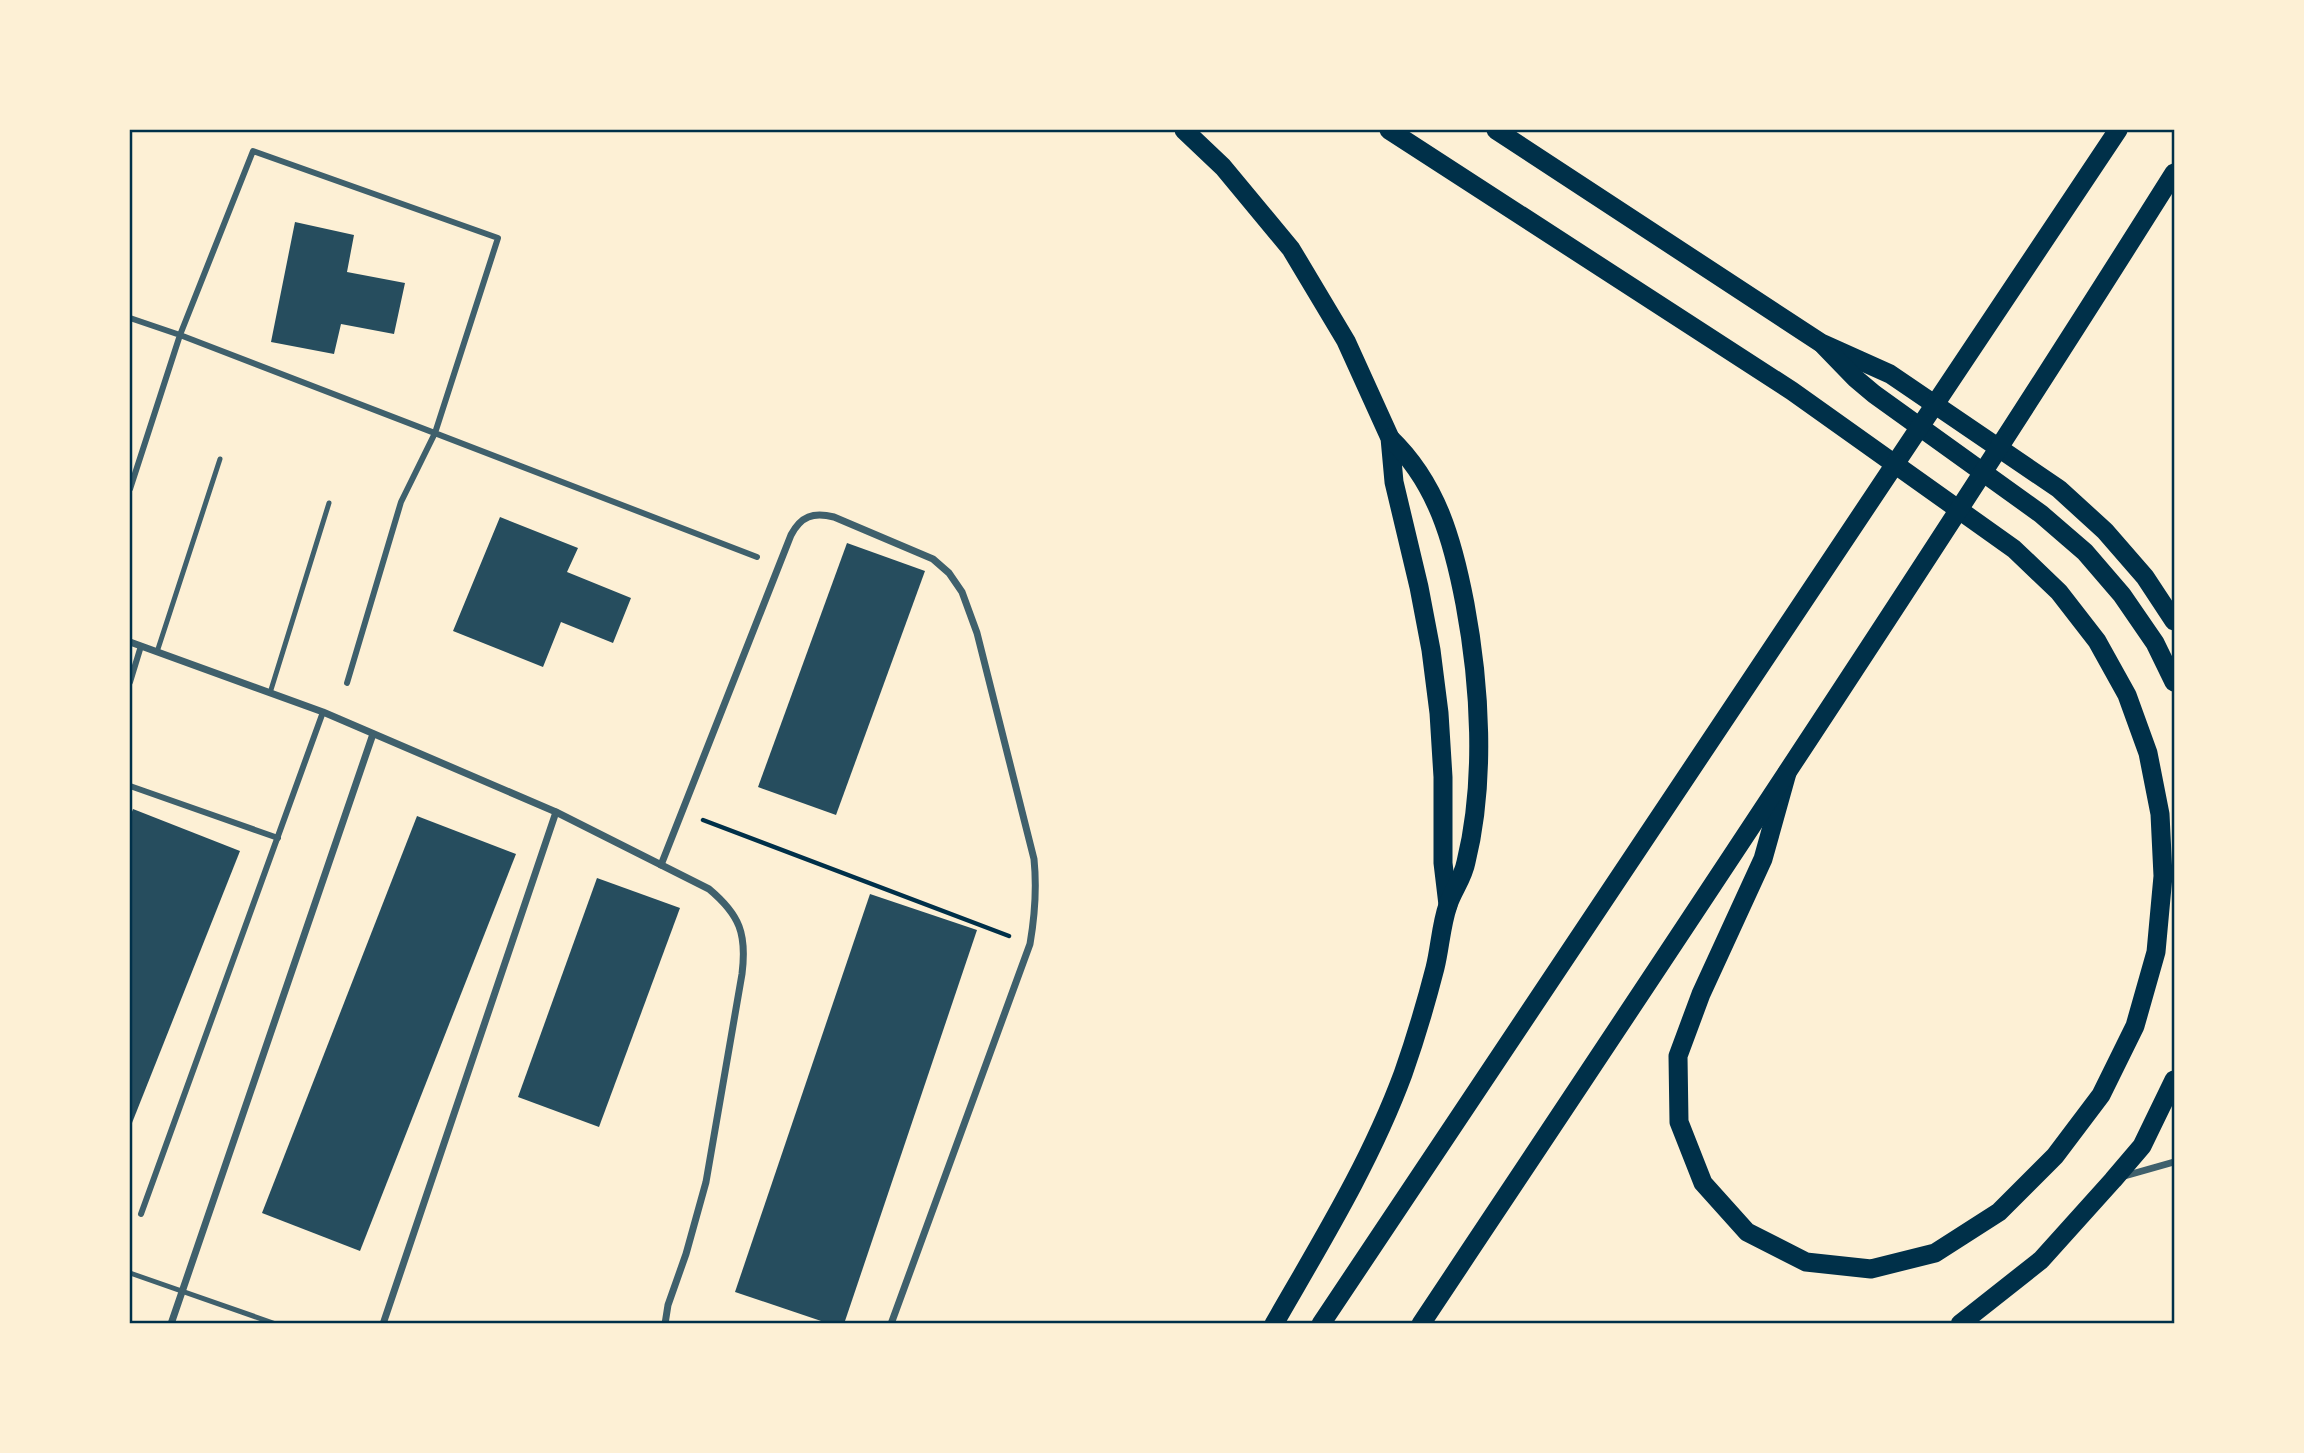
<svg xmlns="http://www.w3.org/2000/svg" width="2304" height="1453" viewBox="0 0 2304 1453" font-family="'Exo 2',sans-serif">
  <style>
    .building { fill: #264d5e }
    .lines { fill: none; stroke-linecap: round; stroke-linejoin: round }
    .path { stroke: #003049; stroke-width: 4.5 }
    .service { stroke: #3f606c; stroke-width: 5 }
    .pedestrian { stroke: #3f606c; stroke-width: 6 }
    .minor { stroke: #3f606c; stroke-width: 7 }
    .trunk { stroke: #003049; stroke-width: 19 }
    .neatline { fill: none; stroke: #003049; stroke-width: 2.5 }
  </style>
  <rect width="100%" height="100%" fill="#fdf0d5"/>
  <g class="building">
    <path d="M295,222L354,235L347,272L405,283L394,334L341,324L334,354L271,342Z"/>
    <path d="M500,517L578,548L567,572L631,598L613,643L561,622L543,667L453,631Z"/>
    <path d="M847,543L925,571L836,815L758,787Z"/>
    <path d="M133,809L240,851L130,1128V817Z"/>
    <path d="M417,816L516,854L360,1251L262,1213Z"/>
    <path d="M597,878L680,908L599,1127L518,1097Z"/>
    <path d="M870,894L977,930L844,1324H830L735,1292Z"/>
  </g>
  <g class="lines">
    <path class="path" d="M703,820L1009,936"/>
    <g class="service">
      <path d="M157,652L220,459"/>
      <path d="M270,693L329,503"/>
      <path d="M130,1273L276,1324"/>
    </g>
    <g class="pedestrian">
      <path d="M130,318L180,335L130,489"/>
      <path d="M130,682L141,646"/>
      <path d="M347,683L401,502L435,433L498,238L253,151L180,335L757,557"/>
      <path d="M130,786L278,838"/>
      <path d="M141,1214L323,712"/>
    </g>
    <g class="minor">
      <path d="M130,642L323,712L556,812L709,889C740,915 747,934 742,974L706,1182L686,1254L668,1305L665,1324"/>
      <path d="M661,865L791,535C801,516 813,512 834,517L933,559L949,573L962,592L977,633L1034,859C1037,889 1035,915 1030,944L891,1324"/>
      <path d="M2121,1177L2174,1162"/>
      <path d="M171,1324L373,734"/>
      <path d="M383,1324L556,812"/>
    </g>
    <g class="trunk">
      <path d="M1184,130L1223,167L1291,249L1346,341L1390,438L1394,482L1419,587L1431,650L1439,713L1443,777V863L1448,905"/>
      <path d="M1389,130L1792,391L2014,549L2059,592L2097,641L2127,695L2148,753L2160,814L2163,876L2156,952L2135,1026L2101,1095L2055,1156L1999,1212L1935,1253L1871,1269L1806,1262L1747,1232L1703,1183L1679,1122L1678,1056L1701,994L1763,859L1787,773"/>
      <path d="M1496,130L1821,343L1890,374L2059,489L2105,531L2145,577L2174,621"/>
      <path d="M1824,346L1855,378L1874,394L2041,514L2085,552L2122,595L2155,643L2174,682"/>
      <path d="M1274,1324C1321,1242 1370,1163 1403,1074C1415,1040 1426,1003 1435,968C1440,948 1441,925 1448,905C1453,890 1463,878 1466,862C1486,781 1480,684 1465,604C1453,541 1437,483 1390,438"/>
      <path d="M1321,1324L2118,130"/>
      <path d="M1421,1324C1675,942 1930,561 2174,173"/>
      <path d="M1960,1324L2041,1260L2113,1180L2142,1146L2174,1080"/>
    </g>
  </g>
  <rect width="2304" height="1453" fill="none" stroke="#fdf0d5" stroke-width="262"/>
  <rect x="131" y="131" width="2042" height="1191" class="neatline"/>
</svg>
